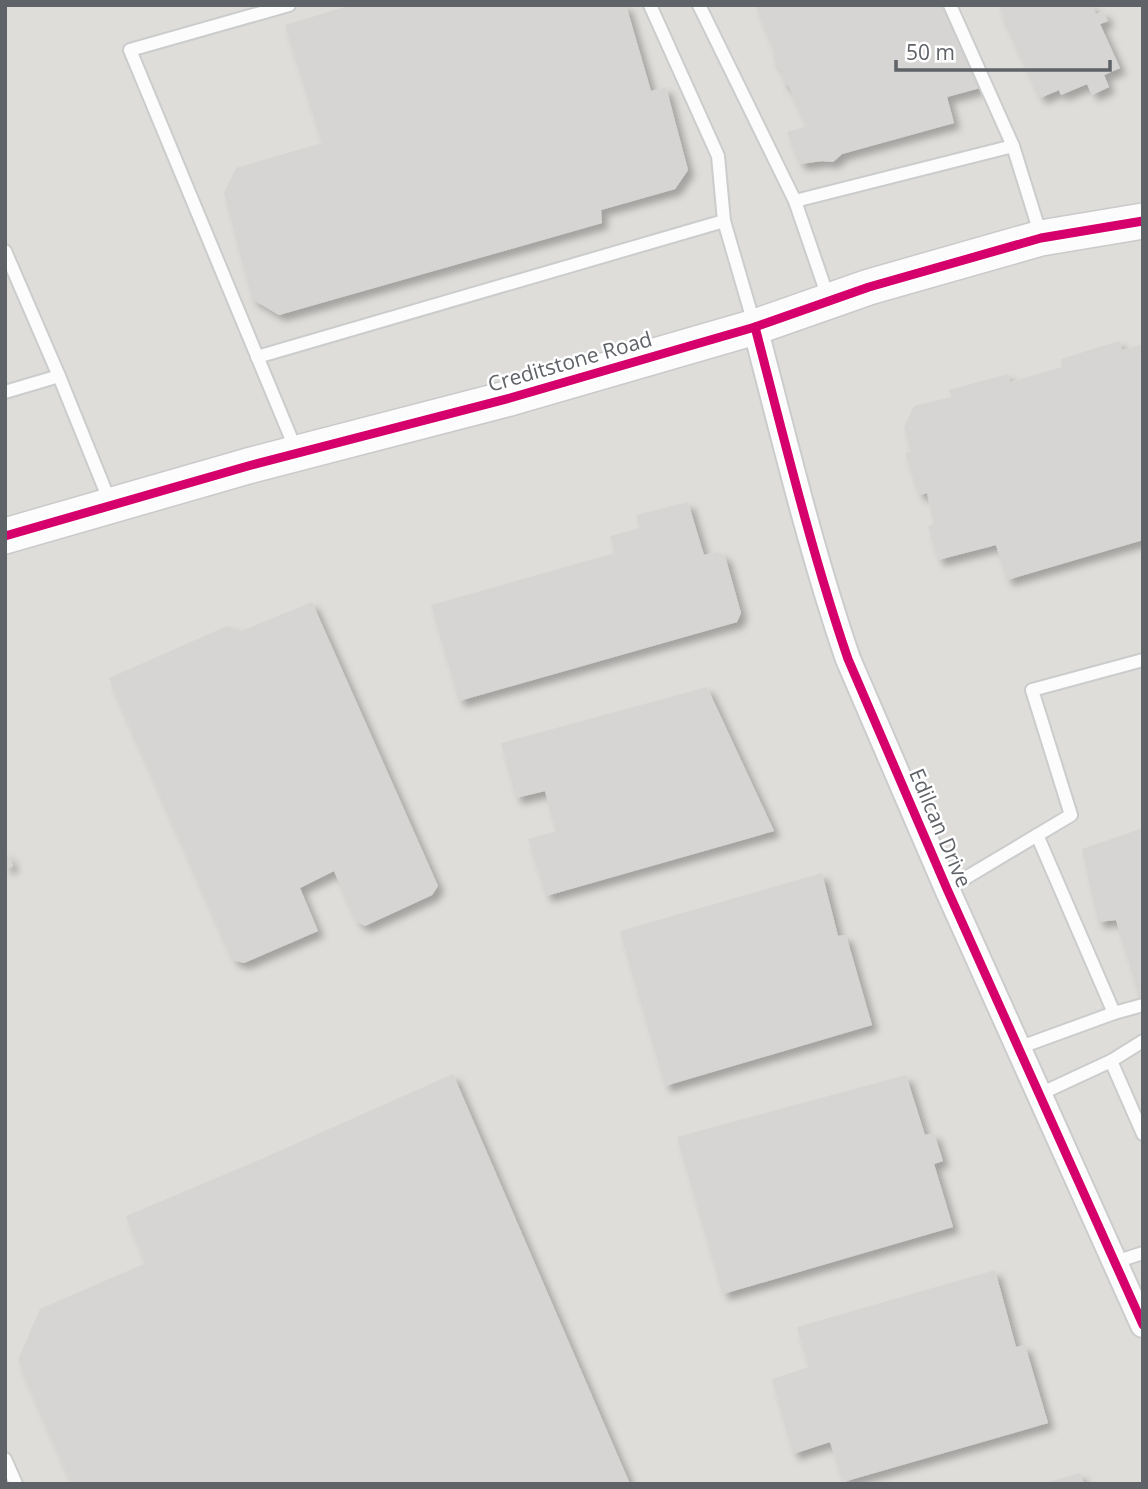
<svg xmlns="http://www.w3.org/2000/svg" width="1148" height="1489" viewBox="0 0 1148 1489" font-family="'Open Sans',sans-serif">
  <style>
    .industrial { fill: #dfddda }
    .building { fill: #d6d5d3; filter: url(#shadow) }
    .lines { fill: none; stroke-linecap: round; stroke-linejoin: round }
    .lane-casing { stroke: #cbcccc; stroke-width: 16 }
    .street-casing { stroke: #cbcccc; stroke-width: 28 }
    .secondary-casing { stroke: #cacacb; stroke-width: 38 }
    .lane { stroke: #fdfcfc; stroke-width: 12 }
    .street { stroke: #fdfcfc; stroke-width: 24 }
    .secondary { stroke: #fdfcfc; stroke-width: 35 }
    .cycleway-casing { stroke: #fff; stroke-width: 13 }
    .cycleway { stroke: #d6006c; stroke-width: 9 }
    .labels { text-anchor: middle; stroke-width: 5; stroke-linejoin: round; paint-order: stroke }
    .street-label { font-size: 21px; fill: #5f6368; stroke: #fff }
  </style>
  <defs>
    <filter id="shadow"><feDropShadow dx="6" dy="6" stdDeviation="3.5" flood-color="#0004"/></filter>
  </defs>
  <rect width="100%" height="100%" fill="#efeeea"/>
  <rect class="industrial" x="5" y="5" width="1138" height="1479"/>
  <g class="building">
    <path d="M352,5H626L651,91L666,87L688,170L675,189L601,210L602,223L279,315L252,299L224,193L236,168L322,143L285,25Z"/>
    <path d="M755,5H941L980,88L947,97L954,123L842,154L833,162L822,161L800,164L787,132L807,126L788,84L784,85L781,71L772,56L776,54Z"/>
    <path d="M998,5H1092L1096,14L1103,11L1108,21L1100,24L1120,68L1104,75L1109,87L1092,95L1087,84L1061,95L1059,90L1040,98Z"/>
    <path d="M1119,341L1122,350L1143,344V540L1007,580L996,545L938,560L928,526L934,524L927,493L919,495L905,453L911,452L904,427L914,406L952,397L949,390L1008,374L1010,382L1062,367L1061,359Z"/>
    <path d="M688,502L704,555L717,552L725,556L741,613L737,622L459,701L431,605L615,553L610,536L640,528L636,515Z"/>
    <path d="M312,602L438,886L432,895L365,926L357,922L334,871L300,888L318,931L244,963L233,960L109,678L227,626L239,632Z"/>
    <path d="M707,687L774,831L546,896L528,839L556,831L545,791L516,798L501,743Z"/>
    <path d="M1143,828V994L1139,995L1116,920L1098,922L1082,849Z"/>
    <path d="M5,850L13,866L5,869Z"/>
    <path d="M822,873L838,936L846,935L872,1025L665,1086L620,931Z"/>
    <path d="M453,1074L630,1484H72L18,1360L40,1309L146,1263L126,1216L259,1160Z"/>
    <path d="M906,1075L925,1135L934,1133L943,1161L934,1164L953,1227L723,1294L677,1137Z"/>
    <path d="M995,1270L1016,1347L1025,1345L1048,1423L843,1482L830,1442L793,1454L772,1379L809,1367L797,1327Z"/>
    <path d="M1080,1473L1084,1484H1045V1483Z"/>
  </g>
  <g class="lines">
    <defs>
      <g id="lane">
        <path d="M289,5L130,50L296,450"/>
        <path d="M650,5L718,156L724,221L755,327"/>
        <path d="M699,5L795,201L829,300"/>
        <path d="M950,5L1013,146L1041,236"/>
        <path d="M795,201L1013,146"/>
        <path d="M5,251L59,376L110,502"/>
        <path d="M257,357L724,221"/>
        <path d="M5,392L59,376"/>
        <path d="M947,889L1071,815L1032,690L1143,660"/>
        <path d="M1114,1013L1143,1005"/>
        <path d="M1018,1048L1114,1013L1037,835"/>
        <path d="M1111,1061L1143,1041"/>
        <path d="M1040,1094L1111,1061L1143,1134"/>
        <path d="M1115,1262L1143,1253"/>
        <path d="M5,1459L16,1484"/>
      </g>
      <path id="street" d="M755,327C784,438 811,551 848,659L947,889L1143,1325"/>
      <path id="secondary" d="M5,536L248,466L510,398L755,327L869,287L1041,238L1143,221"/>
    </defs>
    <use href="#lane" class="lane-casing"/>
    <use href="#street" class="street-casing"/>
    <use href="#secondary" class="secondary-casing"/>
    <use href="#lane" class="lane"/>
    <use href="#street" class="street"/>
    <use href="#secondary" class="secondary"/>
    <defs>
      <g id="cycleway">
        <path d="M755,327C784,438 811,551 848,659L947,889L1143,1325"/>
        <path d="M5,536L248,466L510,398L755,327L869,287L1041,238L1143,221"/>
      </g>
    </defs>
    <use href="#cycleway" class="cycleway-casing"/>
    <use href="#cycleway" class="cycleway"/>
  </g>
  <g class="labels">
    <g class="street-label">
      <text transform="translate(570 362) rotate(-16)" y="7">Creditstone Road</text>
      <text transform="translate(940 828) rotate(67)" y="7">Edilcan Drive</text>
    </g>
  </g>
  <rect width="1148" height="1489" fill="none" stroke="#5f6368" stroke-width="14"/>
  <path d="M896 60v10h214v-10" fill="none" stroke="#5f6368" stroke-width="3.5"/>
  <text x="906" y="60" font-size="21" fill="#5f6368" stroke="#ffffff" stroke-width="5" paint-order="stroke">50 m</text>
</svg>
